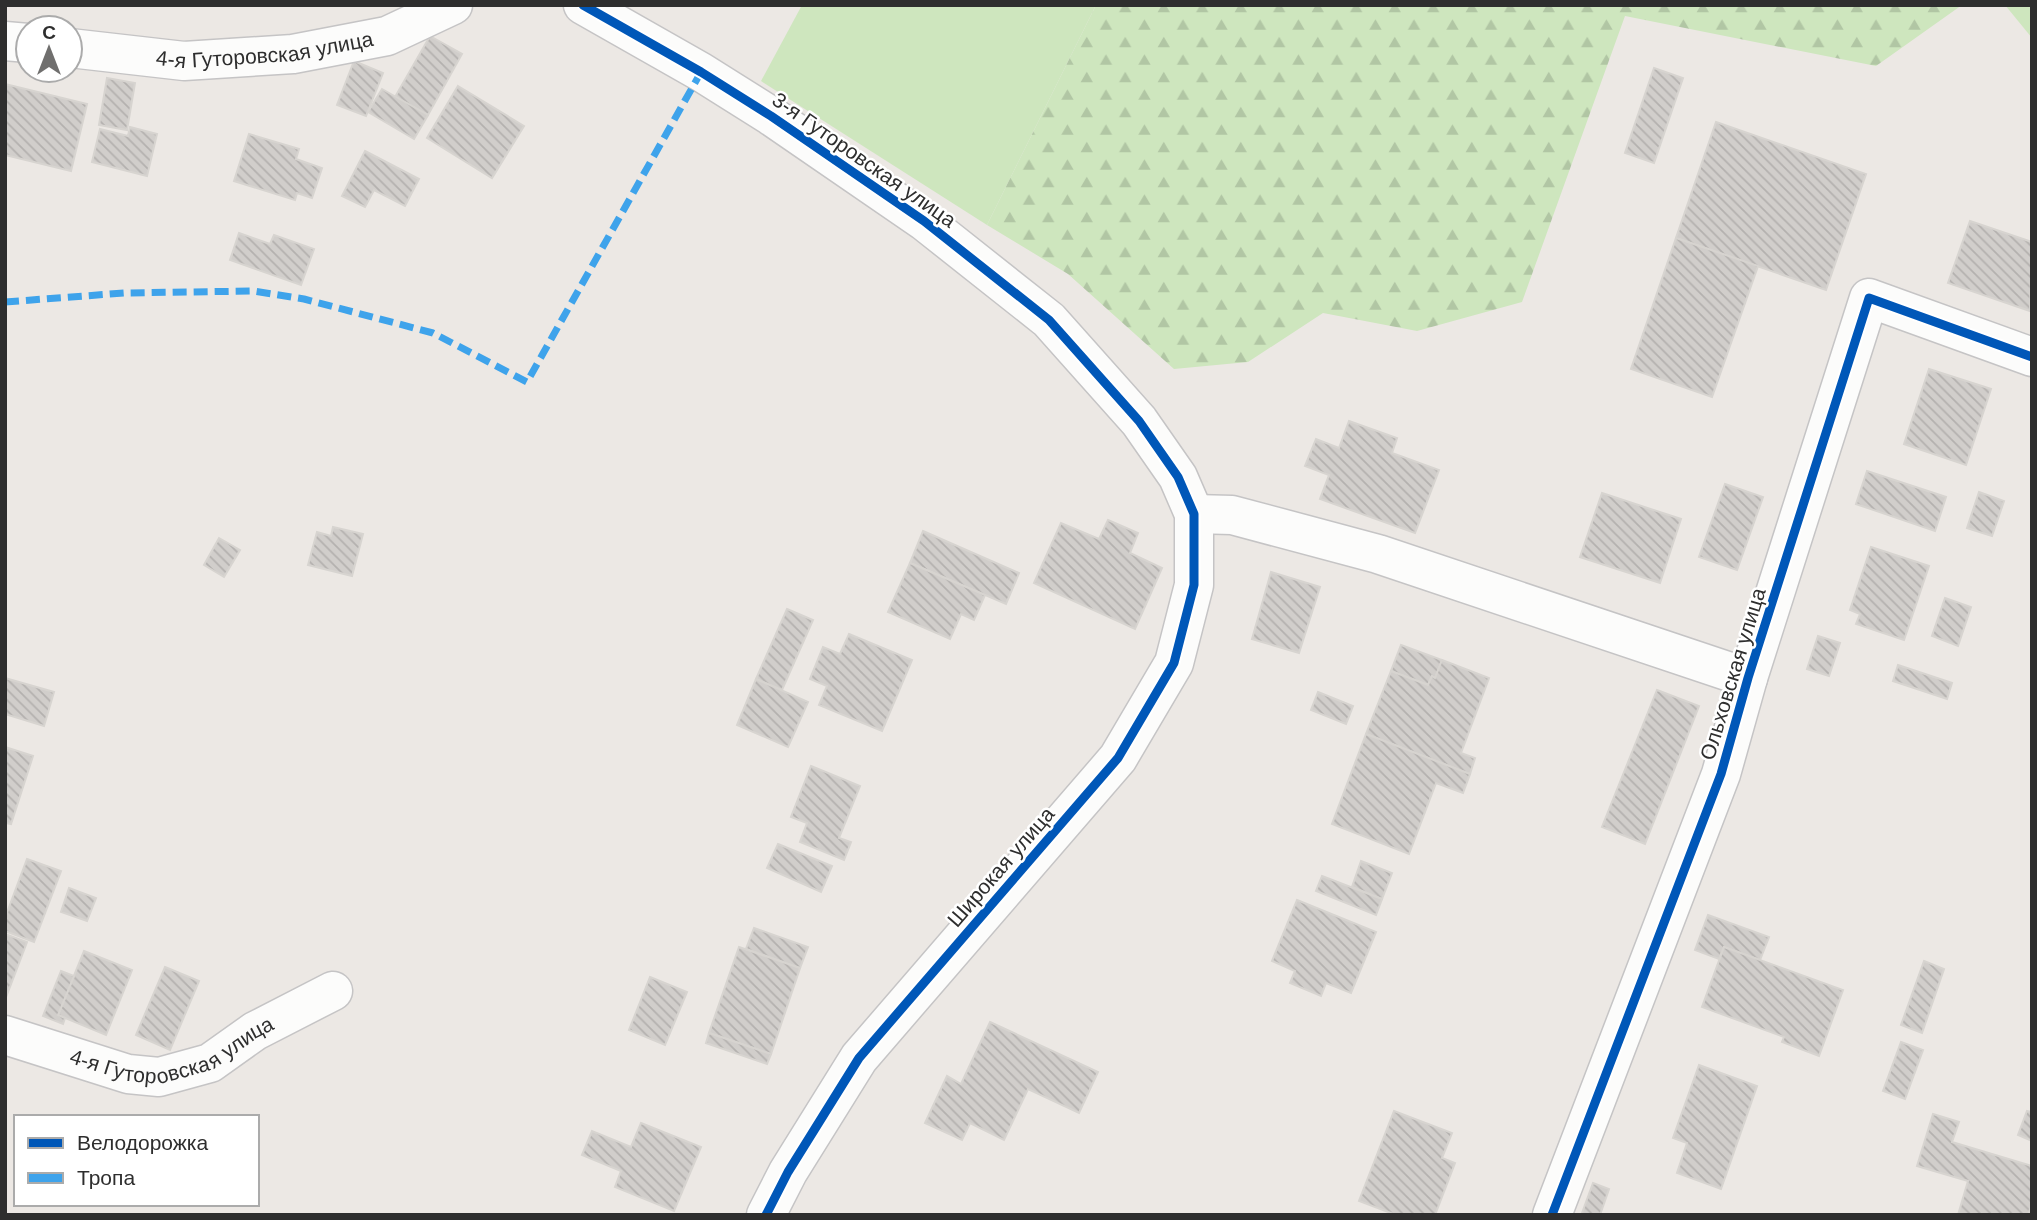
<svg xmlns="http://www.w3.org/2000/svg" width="2037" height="1220" viewBox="0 0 2037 1220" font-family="Arial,sans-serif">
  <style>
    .grass { fill: #cee6be }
    .forest { fill: url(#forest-firs) }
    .building { fill: url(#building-back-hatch); stroke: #d7d4d0; stroke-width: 2 }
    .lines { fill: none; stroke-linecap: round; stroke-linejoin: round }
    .minor-casing { stroke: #c5c4c5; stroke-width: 41 }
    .minor { stroke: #fcfcfb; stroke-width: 38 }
    .quiet { stroke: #3ea3eb; stroke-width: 7; stroke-dasharray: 14 7; stroke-linecap: butt }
    .cycleway-casing { stroke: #fff; stroke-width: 13 }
    .cycleway { stroke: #0057b8; stroke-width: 9 }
    .labels { text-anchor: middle; stroke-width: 5; stroke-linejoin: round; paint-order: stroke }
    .street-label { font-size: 21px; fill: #2e2e2e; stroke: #fff }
  </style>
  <defs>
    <pattern id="forest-firs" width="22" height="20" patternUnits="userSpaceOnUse" patternTransform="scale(1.75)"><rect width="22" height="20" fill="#cee6be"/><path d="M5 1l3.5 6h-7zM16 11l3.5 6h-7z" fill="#b1c6a4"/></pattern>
    <pattern id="building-back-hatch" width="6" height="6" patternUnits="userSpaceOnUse" patternTransform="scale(1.75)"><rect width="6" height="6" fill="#d1cecb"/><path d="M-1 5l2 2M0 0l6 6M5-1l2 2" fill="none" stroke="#b4b1af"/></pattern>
  </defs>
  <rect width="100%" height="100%" fill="#ece8e4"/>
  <g class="grass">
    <path d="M802,5H1096L987,225L761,81Z"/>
    <path d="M2005,5H2032V38Z"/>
  </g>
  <path class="forest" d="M1096,5H1962L1876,66L1625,16L1522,302L1417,331L1323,313L1248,362L1174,369L1068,274L987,225Z"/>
  <g class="building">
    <path d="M430,36L462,54L428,115L395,97Z"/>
    <path d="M354,61L383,73L366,116L337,105Z"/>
    <path d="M1654,68L1683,78L1654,163L1625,153Z"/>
    <path d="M107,78L135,83L127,130L99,125Z"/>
    <path d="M5,84L87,104L71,171L5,155Z"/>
    <path d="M458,86L524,126L492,178L427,138Z"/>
    <path d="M382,89L428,115L414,139L368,112Z"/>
    <path d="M1716,122L1866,174L1826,290L1676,238Z"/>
    <path d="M130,127L157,134L147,176L92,162L100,129L128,136Z"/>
    <path d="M249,134L299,149L296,159L322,168L312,198L297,193L295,200L234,181Z"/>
    <path d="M365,151L419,179L405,206L374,190L365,207L342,196Z"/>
    <path d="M1970,221L2032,242L2030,311L1948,283Z"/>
    <path d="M239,233L270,244L274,235L314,249L301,285L230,260Z"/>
    <path d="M1676,238L1758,266L1712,397L1631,369Z"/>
    <path d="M1929,369L1991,389L1966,465L1904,444Z"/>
    <path d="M1349,421L1397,438L1392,453L1439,470L1415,533L1320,499L1329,475L1305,466L1316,439L1339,448Z"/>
    <path d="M1867,471L1946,497L1935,531L1856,504Z"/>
    <path d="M1725,484L1763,497L1737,570L1699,557Z"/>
    <path d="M1979,492L2004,501L1992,536L1967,528Z"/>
    <path d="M1602,493L1681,519L1660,583L1580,557Z"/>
    <path d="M1108,520L1138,533L1130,553L1162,568L1135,629L1034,583L1061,523L1099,539Z"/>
    <path d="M333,527L363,534L352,576L308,565L317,532L331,536Z"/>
    <path d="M923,531L1019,573L1006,604L910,563Z"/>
    <path d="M219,538L240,550L224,577L204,565Z"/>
    <path d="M1871,547L1929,566L1904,640L1856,624L1860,614L1850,610Z"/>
    <path d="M910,563L985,595L974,620L961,614L950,639L888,612Z"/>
    <path d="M1271,572L1320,587L1299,653L1252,639Z"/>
    <path d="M1945,598L1971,607L1958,646L1932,636Z"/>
    <path d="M787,609L813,620L782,690L756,679Z"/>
    <path d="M849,634L912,660L882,731L819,705L827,686L810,679L823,647L840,654Z"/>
    <path d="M1818,636L1840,643L1829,676L1807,669Z"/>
    <path d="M1401,645L1442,660L1435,678L1432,676L1428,685L1391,671Z"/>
    <path d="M1442,660L1489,678L1461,753L1475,758L1470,774L1366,734L1391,671L1428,685L1432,676L1435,678Z"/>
    <path d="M1898,665L1952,683L1947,699L1893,681Z"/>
    <path d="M5,678L54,692L44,726L5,714Z"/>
    <path d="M756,679L808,702L788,747L737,725Z"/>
    <path d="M1657,690L1699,706L1645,844L1602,827Z"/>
    <path d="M1318,692L1353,706L1346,724L1311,710Z"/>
    <path d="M1366,734L1470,774L1463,793L1436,783L1409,854L1332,824Z"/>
    <path d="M5,747L33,756L11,824L5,823Z"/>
    <path d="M811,766L860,786L839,838L851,842L844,860L800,842L807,823L791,817Z"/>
    <path d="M778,844L832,866L821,892L767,868Z"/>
    <path d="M27,859L61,871L34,942L5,931V918Z"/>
    <path d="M1361,861L1392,873L1382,899L1352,887Z"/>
    <path d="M1322,876L1382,899L1376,915L1316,891Z"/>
    <path d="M69,888L96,898L87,921L61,912Z"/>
    <path d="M1297,900L1376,932L1351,993L1326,983L1321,996L1290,983L1295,971L1272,961Z"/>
    <path d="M1708,915L1769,937L1760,960L1724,947L1719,959L1695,950Z"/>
    <path d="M754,928L808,947L800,968L746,949Z"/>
    <path d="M5,934L27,942L5,1000Z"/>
    <path d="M739,947L800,968L771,1054L709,1033Z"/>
    <path d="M1724,947L1843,990L1819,1056L1782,1042L1784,1037L1702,1007Z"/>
    <path d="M84,951L132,970L106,1035L58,1015Z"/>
    <path d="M1924,961L1944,969L1922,1033L1901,1025Z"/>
    <path d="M165,967L199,981L170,1050L136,1035Z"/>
    <path d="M61,971L74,976L58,1015L65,1018L63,1024L43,1016Z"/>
    <path d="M650,977L687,992L665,1045L629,1030Z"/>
    <path d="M990,1022L1098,1072L1079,1113L1028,1089L1004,1140L970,1123L962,1140L925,1123L947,1076L961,1084Z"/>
    <path d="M709,1033L771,1054L767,1064L706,1043Z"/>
    <path d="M1901,1042L1923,1050L1905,1099L1883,1091Z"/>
    <path d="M1699,1065L1757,1086L1721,1189L1677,1173L1687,1143L1673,1138Z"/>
    <path d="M1394,1111L1452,1133L1442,1158L1455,1163L1435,1215H1396L1359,1201Z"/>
    <path d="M2027,1111L2032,1112V1141L2018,1135Z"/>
    <path d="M1933,1114L1959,1122L1952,1142L2032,1166V1203L2028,1215H1958L1968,1181L1917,1166Z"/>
    <path d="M641,1123L701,1147L674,1211L615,1187L621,1171L582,1155L592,1131L631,1147Z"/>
    <path d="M1593,1183L1609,1189L1600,1215H1585L1582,1213Z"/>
  </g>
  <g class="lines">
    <defs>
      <g id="minor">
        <path d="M583,5L701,72L771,116L924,221L1049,320L1139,421L1178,477L1194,514V585L1174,663L1118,758L859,1058L788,1172L766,1215"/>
        <path d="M5,41L28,43"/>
        <path id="s1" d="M70,48L184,61L293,54L387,36L453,5"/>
        <path d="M1194,514L1232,515L1378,554L1748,678"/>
        <path id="s2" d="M5,1035L128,1074L159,1077L210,1063L255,1031L333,991"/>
        <path d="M1552,1215L1721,774L1748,678L1869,298L2032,357"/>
      </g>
    </defs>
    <use href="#minor" class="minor-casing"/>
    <use href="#minor" class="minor"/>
    <path class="quiet" d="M5,302L124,293L253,291L304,299L433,333L527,382L701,72"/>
    <defs>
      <g id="cycleway">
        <path d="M583,5L701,72L771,116L924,221L1049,320L1139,421L1178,477L1194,514V585L1174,663L1118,758L859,1058L788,1172L766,1215"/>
        <path d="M1552,1215L1721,774L1748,678L1869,298L2032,357"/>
      </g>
    </defs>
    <use href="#cycleway" class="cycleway-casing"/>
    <use href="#cycleway" class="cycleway"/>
  </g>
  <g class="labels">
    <g class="street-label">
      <text dy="7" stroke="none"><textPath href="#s1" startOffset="196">4-я Гуторовская улица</textPath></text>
      <text transform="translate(864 160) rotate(35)" y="7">3-я Гуторовская улица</text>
      <text transform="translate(1733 674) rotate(-73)" y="7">Ольховская улица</text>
      <text transform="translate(1001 867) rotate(-49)" y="7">Широкая улица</text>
      <text dy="7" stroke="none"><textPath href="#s2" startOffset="178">4-я Гуторовская улица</textPath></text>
    </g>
  </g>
  <rect width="2037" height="1220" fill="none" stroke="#2e2e2e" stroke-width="14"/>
  <rect x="14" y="1115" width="245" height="91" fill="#ffffff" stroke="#ababab" stroke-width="2"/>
  <rect x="28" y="1138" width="35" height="10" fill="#0057b8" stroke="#ababab" stroke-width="2"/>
  <text x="77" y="1150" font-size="21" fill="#2e2e2e">Велодорожка</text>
  <rect x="28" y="1173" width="35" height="10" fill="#3ea3eb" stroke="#ababab" stroke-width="2"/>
  <text x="77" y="1185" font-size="21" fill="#2e2e2e">Тропа</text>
  <g transform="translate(49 49)"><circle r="33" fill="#ffffff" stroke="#ababab" stroke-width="2"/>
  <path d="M0-5L12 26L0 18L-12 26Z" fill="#706f6e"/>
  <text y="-10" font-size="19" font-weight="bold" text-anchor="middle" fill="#2e2e2e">С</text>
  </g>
</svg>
